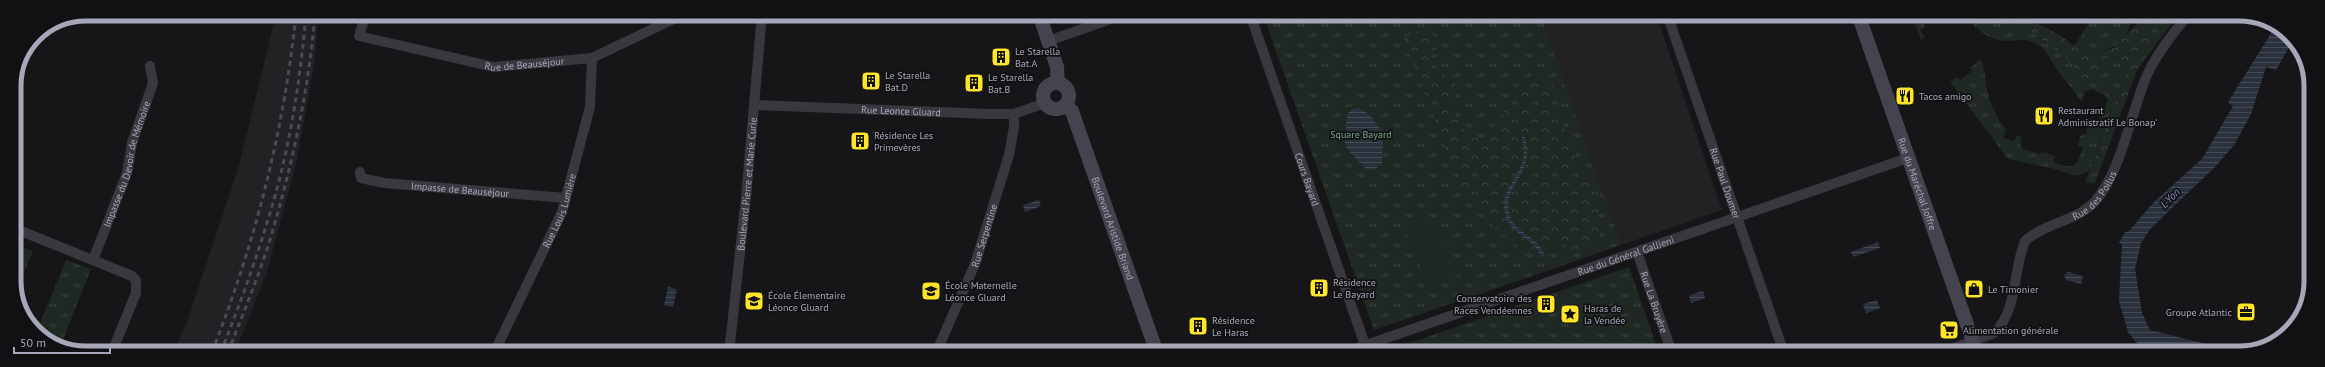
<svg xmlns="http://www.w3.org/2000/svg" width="2325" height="367" viewBox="0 0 2325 367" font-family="'PT Sans',sans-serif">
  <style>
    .built { fill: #222225 }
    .grass { fill: url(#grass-tufts) }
    .forest { fill: url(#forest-crowns) }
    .pitch { fill: #1f2822 }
    .water { fill: url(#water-rules) }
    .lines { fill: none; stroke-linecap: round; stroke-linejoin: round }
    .street { stroke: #39383f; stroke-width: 10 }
    .secondary { stroke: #44444e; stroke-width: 14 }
    .rail { stroke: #4b4b55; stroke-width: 3; stroke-dasharray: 5 4; stroke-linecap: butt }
    .labels { text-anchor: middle; stroke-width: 3.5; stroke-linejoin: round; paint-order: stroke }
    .poi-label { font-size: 10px; fill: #a6a8b9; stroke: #111113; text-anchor: start }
    .street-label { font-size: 10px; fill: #a6a8b9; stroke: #111113 }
    .park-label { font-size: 10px; fill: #7ba687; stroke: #111113 }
    .water-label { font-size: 11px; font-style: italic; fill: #7a8eb8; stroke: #111113 }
    .rim { fill: none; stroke: #a6a8b9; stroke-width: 5 }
  </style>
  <defs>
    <pattern id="grass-tufts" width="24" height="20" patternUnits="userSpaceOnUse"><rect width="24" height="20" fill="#1f2822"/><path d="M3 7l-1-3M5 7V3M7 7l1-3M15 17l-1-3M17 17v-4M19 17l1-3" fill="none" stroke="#3d4440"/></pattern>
    <pattern id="forest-crowns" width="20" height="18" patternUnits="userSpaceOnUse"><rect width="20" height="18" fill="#1f2822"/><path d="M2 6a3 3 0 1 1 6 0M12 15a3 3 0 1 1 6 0" fill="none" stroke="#3d4440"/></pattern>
    <pattern id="water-rules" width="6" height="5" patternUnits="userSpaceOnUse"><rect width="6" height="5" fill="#2a313d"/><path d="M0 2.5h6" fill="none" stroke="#464c57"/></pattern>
  </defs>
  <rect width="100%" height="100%" fill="#161618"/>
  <g class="built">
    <path d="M272,14H318L315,58L297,161L266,275L235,352H174L187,322L238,169L274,23Z"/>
    <path d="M1376,14H1656L1722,210L1475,296Z"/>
  </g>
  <g class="grass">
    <path d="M1263,14H1376L1377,19L1391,14H1540L1621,245L1374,330Z"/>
    <path d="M1917,14L1925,26L1920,30L1925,37L1921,40L1911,14Z"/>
    <path d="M1965,15H1975L1982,21L2027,28L2073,62L2100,60L2116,57L2126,72L2089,171L2075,176L2055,169L2008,159L1950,82L1957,77L1960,80L1972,71L1970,68L1980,59C1985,68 1985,75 1986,84C1989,101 1995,116 2006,130L2003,138L2014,141L2017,135L2022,137L2020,143L2022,148L2038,154L2043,152L2055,156L2053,162C2073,170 2077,168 2083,147L2078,146L2080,136L2086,134L2090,118L2095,120L2101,118L2108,100L2105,95L2091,89L2085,92L2081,102C2075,91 2069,85 2061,75C2049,62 2048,43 2025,40C2021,39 2015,41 2010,41C1988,41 1978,31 1965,15Z"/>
    <path d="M2080,15H2133C2125,47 2116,47 2086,55L2074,46L2090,22Z"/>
    <path d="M24,248L33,251L16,291V266Z"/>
    <path d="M66,260L91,269L62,342L87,352H77L39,335L31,323L39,326Z"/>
    <path d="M1629,267L1659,353H1381Z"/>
  </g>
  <g class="forest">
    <path d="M1975,15H2007L2009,17C2043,21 2059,34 2086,55L2114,48L2145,15H2178L2137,70L2095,183H2085L2126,72L2116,57L2100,60L2098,74L2079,81L2072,62L2028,29L1982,21Z"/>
    <path d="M1427,27L1440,44L1429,60L1460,89L1449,105L1463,129L1482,141L1502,118L1514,89L1534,73L1552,82L1566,133L1581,171L1602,198L1597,221L1601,243L1575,251L1557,242L1524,252L1491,224L1461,187L1403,38Z"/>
  </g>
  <path class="pitch" d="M1437,218L1459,275L1428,286L1405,228Z"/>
  <g class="water">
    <path d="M2275,27L2287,32L2292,42L2276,70L2266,67L2251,114L2234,145L2215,167L2151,228L2141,243L2135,269L2142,313L2150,330L2218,347L2221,353H2166L2141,348L2128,332L2119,301L2122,244L2119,243L2125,232H2128L2154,202L2202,159L2233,106L2228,102Z"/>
    <path d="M1359,108L1370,115L1383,133L1382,163L1374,170L1366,169L1361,163H1359C1356,156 1349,154 1346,146C1344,141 1345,136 1346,131C1348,122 1343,109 1359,108Z"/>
    <path d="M1522,137H1525C1535,176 1504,182 1509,212C1512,233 1540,236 1545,256L1541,257C1535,238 1508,234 1505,213C1500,188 1518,181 1523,159C1525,152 1523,145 1522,137Z"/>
    <path d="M1039,200L1041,206L1025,212L1023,205Z"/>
    <path d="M1878,242L1880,248L1853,257L1851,252Z"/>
    <path d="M2068,272L2083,276L2081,284L2066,280L2064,275Z"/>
    <path d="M668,287L677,289L673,307L664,305Z"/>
    <path d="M1703,291L1705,298L1691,303L1689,295Z"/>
    <path d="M1877,300L1880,308L1866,313L1863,304Z"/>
  </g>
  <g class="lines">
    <g class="street">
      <path id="s1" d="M366,14L359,36L494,67L592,58L684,14"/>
      <path id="s2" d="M1250,14L1365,345"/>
      <path id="s3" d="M1667,14L1784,353"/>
      <path d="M1048,41L1125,14"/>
      <path id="s4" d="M755,105L990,114H1014L1045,103"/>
      <path id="s5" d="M360,172L361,178L384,183L566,198"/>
      <path d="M16,229L132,276L136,280V293L112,352"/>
      <path id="s6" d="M1637,252L1672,353"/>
      <path id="s7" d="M93,260L127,173L132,143L153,83L150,66"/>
      <path id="s8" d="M494,353L562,212L590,107L592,58"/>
      <path id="s9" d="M729,353L746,197L762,14"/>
      <path id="s10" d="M936,353L975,264L1009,155L1014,127V114"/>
      <path id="s11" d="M1343,353L1908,158"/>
      <path id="s12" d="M1941,353L1994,333C2018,311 2013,269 2025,241C2046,222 2079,221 2096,200C2122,169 2131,112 2147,75C2157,53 2173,33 2188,15"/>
    </g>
    <g class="secondary">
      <path d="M1039,14L1057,67L1058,83"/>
      <path id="s13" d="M1858,14L1977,353"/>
      <circle cx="1056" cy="96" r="13"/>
      <path id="s14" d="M1065,106L1072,111L1074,117L1157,353"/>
    </g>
    <g class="rail">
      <path d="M212,352C255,243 284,131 296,14"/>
      <path d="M221,352C237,311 253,269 266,226C288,158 300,85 306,14"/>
      <path d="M228,352C244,311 262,269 274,226C294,157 309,86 315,14"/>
    </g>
  </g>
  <defs>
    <symbol id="building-square" viewBox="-11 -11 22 22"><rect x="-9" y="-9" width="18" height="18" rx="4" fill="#ffe527" stroke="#111113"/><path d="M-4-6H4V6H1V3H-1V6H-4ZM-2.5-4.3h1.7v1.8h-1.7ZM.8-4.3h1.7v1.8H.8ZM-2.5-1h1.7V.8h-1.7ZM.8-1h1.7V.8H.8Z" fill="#111"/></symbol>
    <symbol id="restaurant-square" viewBox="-11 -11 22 22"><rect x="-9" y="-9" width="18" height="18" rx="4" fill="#ffe527" stroke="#111113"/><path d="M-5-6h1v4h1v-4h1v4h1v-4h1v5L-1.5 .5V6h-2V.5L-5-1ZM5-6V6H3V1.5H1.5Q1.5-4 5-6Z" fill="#111"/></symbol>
    <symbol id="shop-square" viewBox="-11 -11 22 22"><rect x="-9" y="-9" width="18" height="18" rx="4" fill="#ffe527" stroke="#111113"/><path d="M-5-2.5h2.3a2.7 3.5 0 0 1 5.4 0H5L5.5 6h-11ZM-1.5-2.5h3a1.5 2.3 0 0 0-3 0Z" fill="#111"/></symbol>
    <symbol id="school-square" viewBox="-11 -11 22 22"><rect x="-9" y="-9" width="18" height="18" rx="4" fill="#ffe527" stroke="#111113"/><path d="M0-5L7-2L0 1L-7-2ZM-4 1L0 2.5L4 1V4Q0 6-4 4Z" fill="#111"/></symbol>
    <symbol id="office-square" viewBox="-11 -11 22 22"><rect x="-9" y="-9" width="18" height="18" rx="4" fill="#ffe527" stroke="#111113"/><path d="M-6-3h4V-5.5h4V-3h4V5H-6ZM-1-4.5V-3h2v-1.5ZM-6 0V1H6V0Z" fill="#111"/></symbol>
    <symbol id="sight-square" viewBox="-11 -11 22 22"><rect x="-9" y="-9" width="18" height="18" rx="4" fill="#ffe527" stroke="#111113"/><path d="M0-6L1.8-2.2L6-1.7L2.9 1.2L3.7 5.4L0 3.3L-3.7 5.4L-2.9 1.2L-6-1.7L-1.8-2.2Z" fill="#111"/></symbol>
    <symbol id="supermarket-square" viewBox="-11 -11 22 22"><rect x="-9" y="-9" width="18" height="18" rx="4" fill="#ffe527" stroke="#111113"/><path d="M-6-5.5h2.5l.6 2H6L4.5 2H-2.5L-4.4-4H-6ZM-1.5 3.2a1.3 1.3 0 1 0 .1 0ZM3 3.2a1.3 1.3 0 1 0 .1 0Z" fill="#111"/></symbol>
  </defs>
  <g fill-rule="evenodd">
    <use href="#building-square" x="990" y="46" width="22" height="22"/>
    <use href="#building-square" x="860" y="70" width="22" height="22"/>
    <use href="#building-square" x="963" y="72" width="22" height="22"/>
    <use href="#restaurant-square" x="1894" y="85" width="22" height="22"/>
    <use href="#restaurant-square" x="2033" y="105" width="22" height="22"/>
    <use href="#building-square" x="849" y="130" width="22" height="22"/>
    <use href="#building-square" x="1308" y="277" width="22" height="22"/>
    <use href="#shop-square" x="1963" y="278" width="22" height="22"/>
    <use href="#school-square" x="920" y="280" width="22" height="22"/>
    <use href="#school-square" x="743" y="290" width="22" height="22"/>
    <use href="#building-square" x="1535" y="293" width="22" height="22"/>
    <use href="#office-square" x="2235" y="301" width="22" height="22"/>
    <use href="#sight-square" x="1559" y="303" width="22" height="22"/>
    <use href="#building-square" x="1187" y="315" width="22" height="22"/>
    <use href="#supermarket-square" x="1938" y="319" width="22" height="22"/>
  </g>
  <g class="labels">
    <g class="poi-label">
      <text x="1015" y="55">Le Starella<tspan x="1015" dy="12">Bat.A</tspan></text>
      <text x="885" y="79">Le Starella<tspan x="885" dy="12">Bat.D</tspan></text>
      <text x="988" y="81">Le Starella<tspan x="988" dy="12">Bat.B</tspan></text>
      <text x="1919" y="100">Tacos amigo</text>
      <text x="2058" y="114">Restaurant<tspan x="2058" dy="12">Administratif Le Bonap'</tspan></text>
      <text x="874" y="139">Résidence Les<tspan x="874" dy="12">Primevères</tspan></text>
      <text x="1333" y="286">Résidence<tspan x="1333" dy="12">Le Bayard</tspan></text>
      <text x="945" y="289">École Maternelle<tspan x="945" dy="12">Léonce Gluard</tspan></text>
      <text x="1988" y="293">Le Timonier</text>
      <text x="768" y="299">École Élementaire<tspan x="768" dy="12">Léonce Gluard</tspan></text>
      <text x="1532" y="302" text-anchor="end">Conservatoire des<tspan x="1532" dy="12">Races Vendéennes</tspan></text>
      <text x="1584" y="312">Haras de<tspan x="1584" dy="12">la Vendée</tspan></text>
      <text x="2232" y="316" text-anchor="end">Groupe Atlantic</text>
      <text x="1212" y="324">Résidence<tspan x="1212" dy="12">Le Haras</tspan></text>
      <text x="1963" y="334">Alimentation générale</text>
    </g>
    <g class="street-label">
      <text dy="4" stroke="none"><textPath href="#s1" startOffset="192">Rue de Beauséjour</textPath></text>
      <text dy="4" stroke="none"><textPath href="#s4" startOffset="146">Rue Leonce Gluard</textPath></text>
      <text dy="4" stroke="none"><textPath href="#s7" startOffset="102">Impasse du Devoir de Mémoire</textPath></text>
      <text dy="4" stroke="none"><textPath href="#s2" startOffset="175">Cours Bayard</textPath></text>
      <text dy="4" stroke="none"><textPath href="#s9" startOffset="170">Boulevard Pierre et Marie Curie</textPath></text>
      <text dy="4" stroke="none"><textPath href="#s3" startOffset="179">Rue Paul Doumer</textPath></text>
      <text dy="4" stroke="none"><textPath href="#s13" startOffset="180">Rue du Maréchal Joffre</textPath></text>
      <text dy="4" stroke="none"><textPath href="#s5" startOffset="106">Impasse de Beauséjour</textPath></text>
      <text dy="4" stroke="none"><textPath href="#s12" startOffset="240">Rue des Poilus</textPath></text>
      <text dy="4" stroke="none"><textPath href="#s8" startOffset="157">Rue Louis Lumière</textPath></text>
      <text dy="4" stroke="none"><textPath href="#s14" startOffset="133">Boulevard Aristide Briand</textPath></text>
      <text dy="4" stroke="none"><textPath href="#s10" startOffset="127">Rue Serpentine</textPath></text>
      <text dy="4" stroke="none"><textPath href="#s11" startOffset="299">Rue du Général Gallieni</textPath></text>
      <text dy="4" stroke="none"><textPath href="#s6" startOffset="53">Rue La Bruyère</textPath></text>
    </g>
    <g class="park-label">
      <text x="1361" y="138">Square Bayard</text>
    </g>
    <g class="water-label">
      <text transform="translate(2170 198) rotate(-46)" y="4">L'Yon</text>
    </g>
  </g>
  <path d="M0 0H2325V367H0ZM86 21H2239A65 65 0 0 1 2304 86V281A65 65 0 0 1 2239 346H86A65 65 0 0 1 21 281V86A65 65 0 0 1 86 21Z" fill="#111113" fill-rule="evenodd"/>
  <path class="rim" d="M86 21H2239A65 65 0 0 1 2304 86V281A65 65 0 0 1 2239 346H86A65 65 0 0 1 21 281V86A65 65 0 0 1 86 21Z"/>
  <path d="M14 347v6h96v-6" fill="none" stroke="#a6a8b9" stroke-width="2"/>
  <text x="20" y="347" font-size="12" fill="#a6a8b9" stroke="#111113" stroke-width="3" paint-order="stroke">50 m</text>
</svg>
